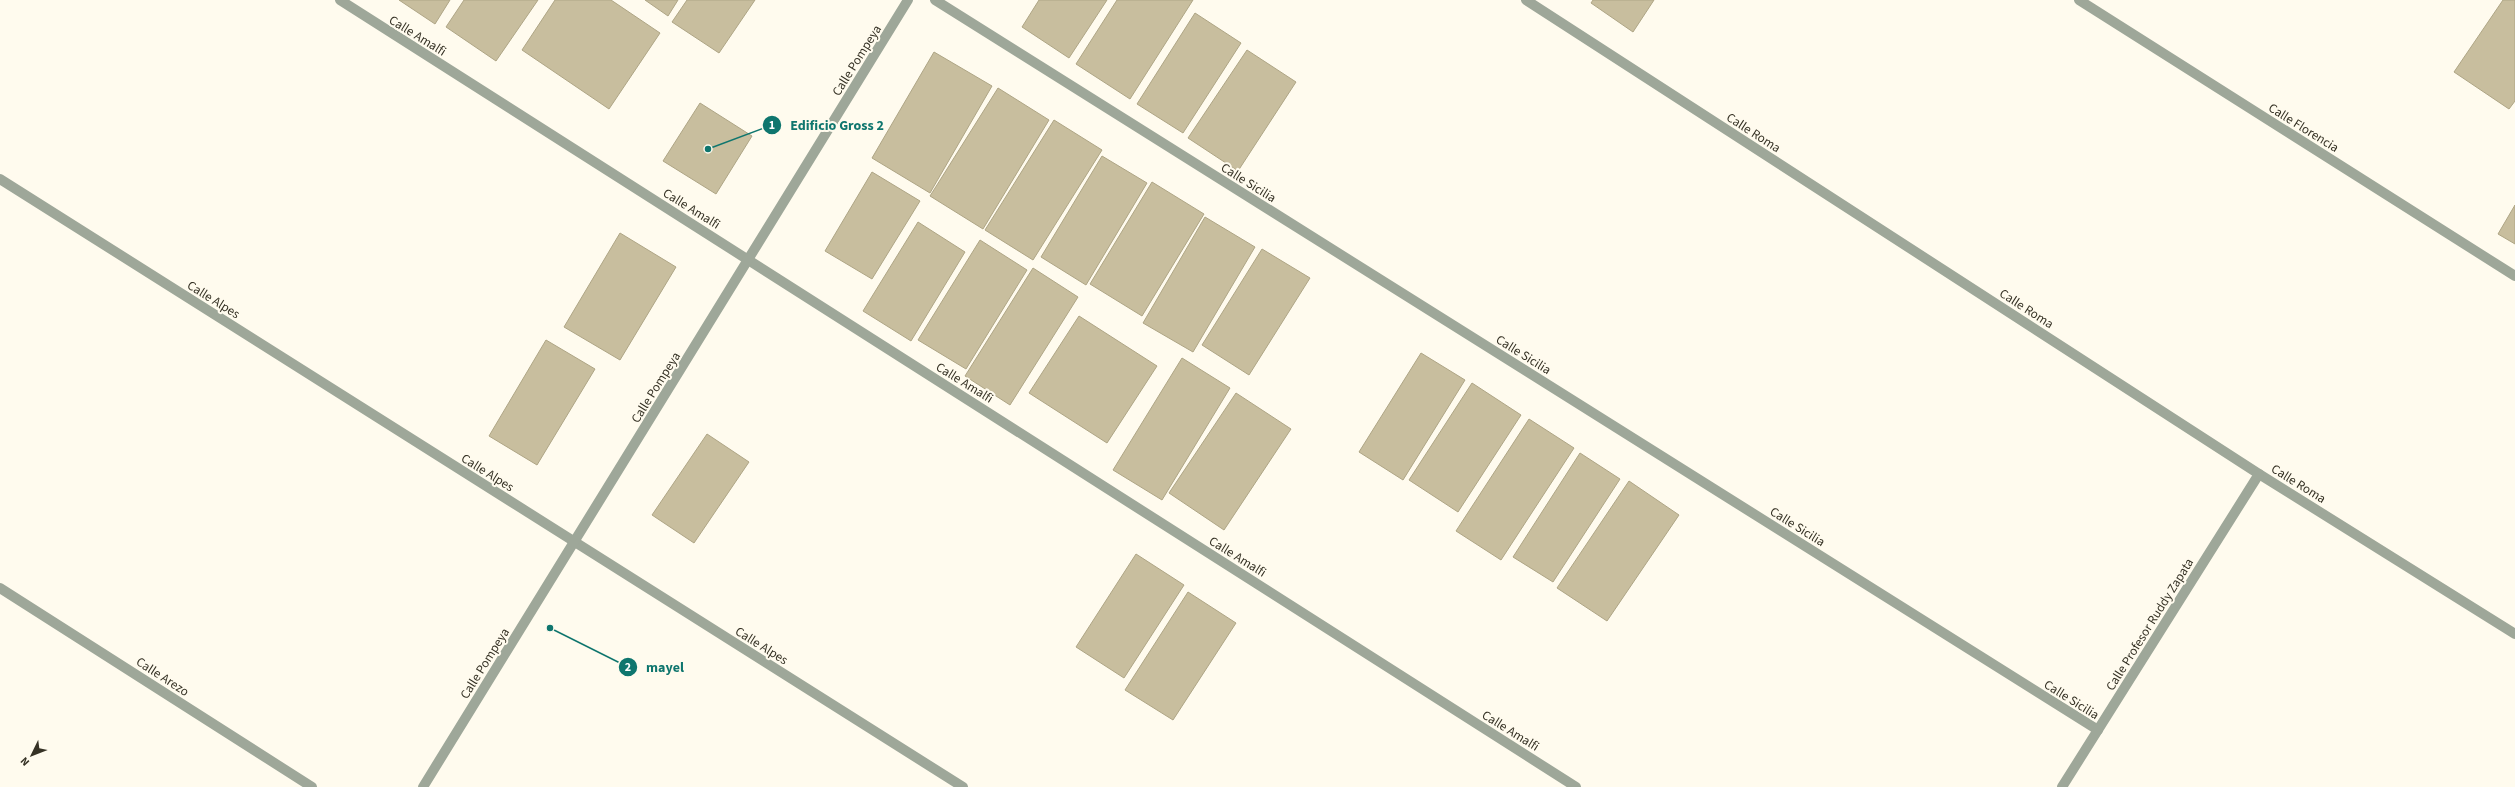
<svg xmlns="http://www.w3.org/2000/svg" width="2515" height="787" viewBox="0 0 2515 787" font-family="'Source Sans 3',sans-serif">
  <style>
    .building { fill: #c8be9e; stroke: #aea585 }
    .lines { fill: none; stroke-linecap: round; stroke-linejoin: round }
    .minor { stroke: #9ea799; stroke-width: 10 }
    .labels { text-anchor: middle; stroke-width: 4; stroke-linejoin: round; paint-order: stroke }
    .street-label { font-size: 13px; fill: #363225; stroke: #fffbee }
    .leader { fill: none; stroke: #0f766e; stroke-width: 1.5 }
    .callout-dot { fill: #0f766e; stroke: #fffbee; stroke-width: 1.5 }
    .mark-label { font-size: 12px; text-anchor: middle; font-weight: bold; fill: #fff }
    .callout-label { font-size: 14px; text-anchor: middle; font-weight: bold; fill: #0f766e; stroke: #fffbee; stroke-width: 4; stroke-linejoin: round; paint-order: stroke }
  </style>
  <rect width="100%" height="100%" fill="#fffbee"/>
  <g class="building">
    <path d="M399,0H450L435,24Z"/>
    <path d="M464,0H538L496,61L446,27Z"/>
    <path d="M555,0H611L660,33L609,109L522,50Z"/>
    <path d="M645,0H678L668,16Z"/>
    <path d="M687,0H755L719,53L672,22Z"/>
    <path d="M1039,0H1107L1069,58L1022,27Z"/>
    <path d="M1117,0H1193L1130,99L1076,64Z"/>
    <path d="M1593,0H1654L1633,32L1591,3Z"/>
    <path d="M2503,0H2515V101L2509,109L2454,72Z"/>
    <path d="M1195,13L1241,43L1183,133L1137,104Z"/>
    <path d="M1247,50L1296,82L1238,171L1188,138Z"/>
    <path d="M934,52L992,86L930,193L872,158Z"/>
    <path d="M998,88L1049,120L983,229L930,196Z"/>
    <path d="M700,103L752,136L716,194L663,161Z"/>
    <path d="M1054,120L1102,150L1033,260L985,230Z"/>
    <path d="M1102,156L1147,183L1086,285L1041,257Z"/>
    <path d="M872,172L920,201L872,279L825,251Z"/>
    <path d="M1152,182L1204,214L1142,316L1090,284Z"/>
    <path d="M2515,205V244L2498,234Z"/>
    <path d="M1205,217L1255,247L1193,352L1143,323Z"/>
    <path d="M918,222L965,252L911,341L863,311Z"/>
    <path d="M620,233L676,267L620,360L564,327Z"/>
    <path d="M980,240L1027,270L966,369L918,340Z"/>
    <path d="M1262,249L1310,278L1249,375L1202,345Z"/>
    <path d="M1033,268L1078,297L1010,405L965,376Z"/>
    <path d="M1079,316L1157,366L1107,443L1029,393Z"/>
    <path d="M546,340L595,369L537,465L489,436Z"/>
    <path d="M1421,353L1465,380L1403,480L1359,452Z"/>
    <path d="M1182,358L1230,388L1162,500L1113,470Z"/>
    <path d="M1472,383L1521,415L1458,512L1409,480Z"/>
    <path d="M1236,393L1291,429L1224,530L1169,493Z"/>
    <path d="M1529,419L1574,448L1501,560L1456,531Z"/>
    <path d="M707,434L749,462L694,543L652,515Z"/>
    <path d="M1580,453L1620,479L1553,582L1513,557Z"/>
    <path d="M1629,481L1679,515L1607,621L1557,588Z"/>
    <path d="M1136,554L1184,585L1124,678L1076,647Z"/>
    <path d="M1188,592L1236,623L1173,720L1125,690Z"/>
  </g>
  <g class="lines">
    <g class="minor">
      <path d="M340,0L1576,787"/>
      <path d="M935,0L2098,730"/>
      <path d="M1526,0L2259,474L2515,634"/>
      <path d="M2079,0L2515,276"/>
      <path d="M0,179L963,787"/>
      <path d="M0,588L312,787"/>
      <path d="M423,787L908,0"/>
      <path d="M2062,787L2259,474"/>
    </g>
  </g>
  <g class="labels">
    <g class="street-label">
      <text transform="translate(418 35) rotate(32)" y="5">Calle Amalfi</text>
      <text transform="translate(856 60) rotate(-58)" y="5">Calle Pompeya</text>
      <text transform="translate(2304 127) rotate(32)" y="5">Calle Florencia</text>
      <text transform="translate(1754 132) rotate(33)" y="5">Calle Roma</text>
      <text transform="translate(1249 182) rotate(32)" y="5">Calle Sicilia</text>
      <text transform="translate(692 208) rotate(32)" y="5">Calle Amalfi</text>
      <text transform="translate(214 299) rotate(32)" y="5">Calle Alpes</text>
      <text transform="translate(2027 308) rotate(33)" y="5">Calle Roma</text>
      <text transform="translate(1524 354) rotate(32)" y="5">Calle Sicilia</text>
      <text transform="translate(965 382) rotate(32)" y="5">Calle Amalfi</text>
      <text transform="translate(655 387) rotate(-58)" y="5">Calle Pompeya</text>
      <text transform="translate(488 472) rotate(32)" y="5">Calle Alpes</text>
      <text transform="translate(2299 483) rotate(32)" y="5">Calle Roma</text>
      <text transform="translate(1798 526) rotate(32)" y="5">Calle Sicilia</text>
      <text transform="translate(1238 556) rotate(32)" y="5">Calle Amalfi</text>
      <text transform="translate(2149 624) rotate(-58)" y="5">Calle Profesor Ruddy Zapata</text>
      <text transform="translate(762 645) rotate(32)" y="5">Calle Alpes</text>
      <text transform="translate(484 663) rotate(-58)" y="5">Calle Pompeya</text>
      <text transform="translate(163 676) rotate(33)" y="5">Calle Arezo</text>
      <text transform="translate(2072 699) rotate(32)" y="5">Calle Sicilia</text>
      <text transform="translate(1511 730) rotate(32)" y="5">Calle Amalfi</text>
    </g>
  </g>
  <path class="leader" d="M708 149L772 125M550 628L628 667"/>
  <g class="callout-dot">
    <circle cx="708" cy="149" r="4"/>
    <circle cx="550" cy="628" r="4"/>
    <circle cx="772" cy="125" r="10"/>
    <circle cx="628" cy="667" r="10"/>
  </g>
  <g class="mark-label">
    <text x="772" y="129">1</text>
    <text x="628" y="671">2</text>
  </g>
  <g class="callout-label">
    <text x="837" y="130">Edificio Gross 2</text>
    <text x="665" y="672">mayel</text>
  </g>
  <g transform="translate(32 755) rotate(227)" stroke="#fffbee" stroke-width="3" paint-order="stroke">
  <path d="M0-3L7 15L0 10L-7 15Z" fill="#363225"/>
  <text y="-6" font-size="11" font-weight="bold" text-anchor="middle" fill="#363225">N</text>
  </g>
</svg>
